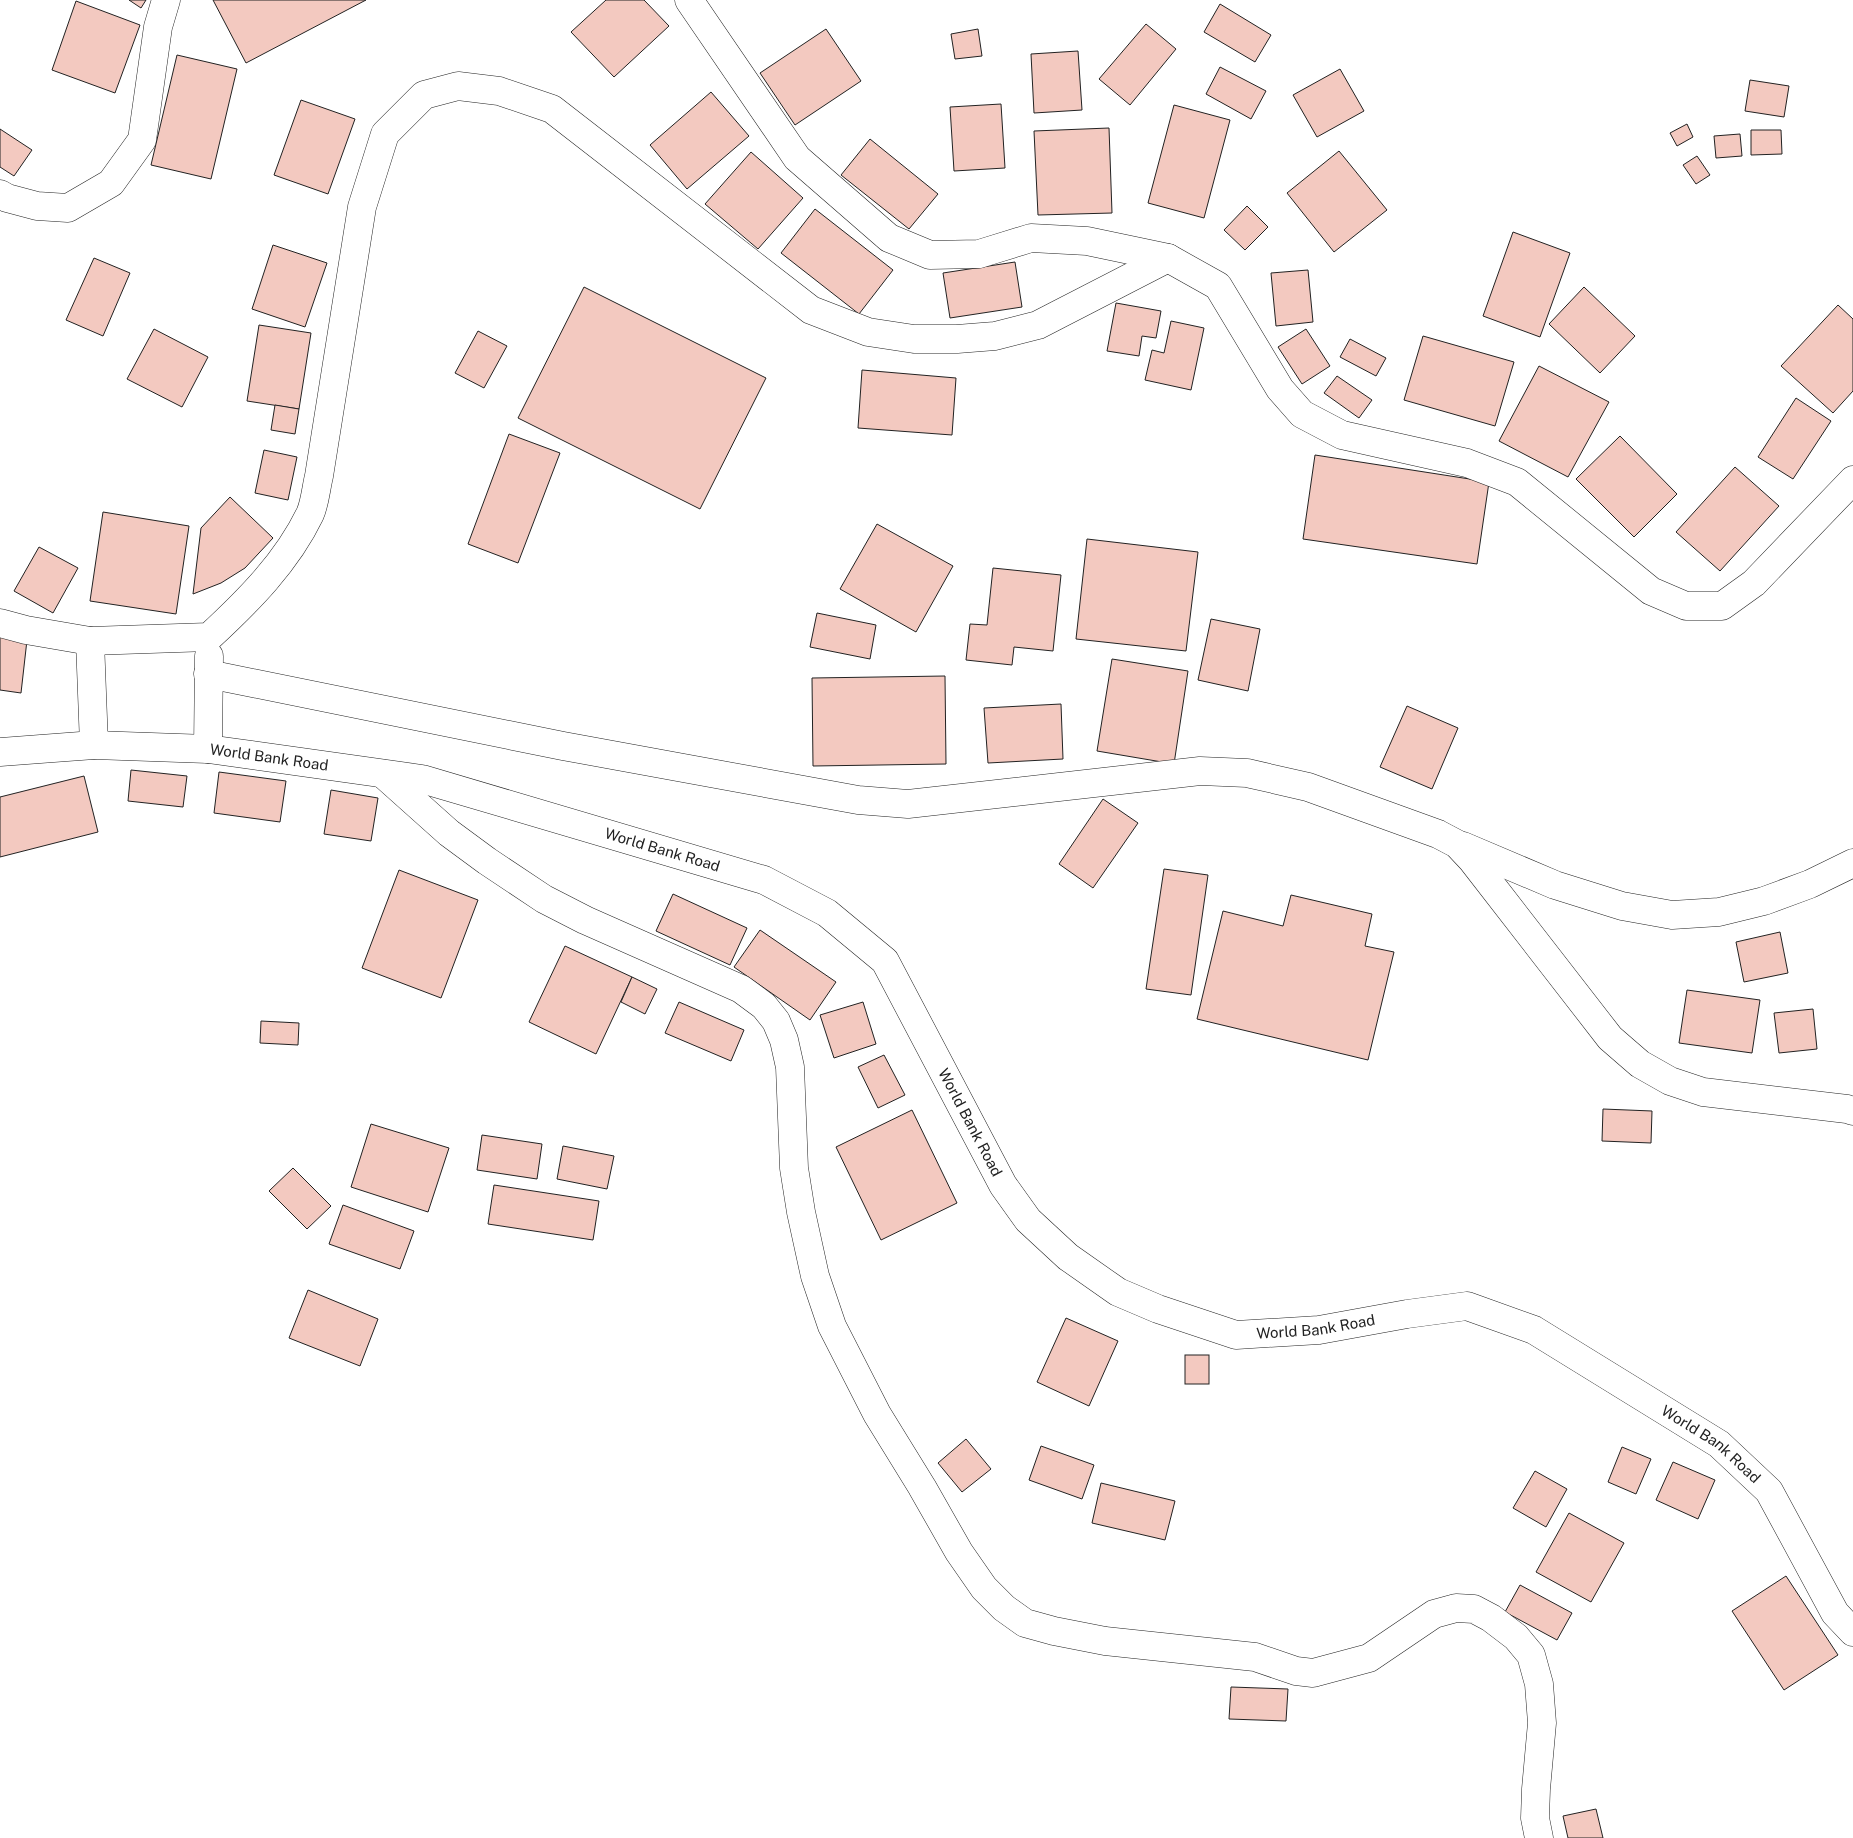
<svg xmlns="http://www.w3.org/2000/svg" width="1853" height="1838" viewBox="0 0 1853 1838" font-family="'Public Sans',sans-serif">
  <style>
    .building { fill: #f3c9c0; stroke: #222 }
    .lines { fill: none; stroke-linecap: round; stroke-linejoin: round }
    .minor-casing { stroke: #222; stroke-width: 29 }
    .primary-casing { stroke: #222; stroke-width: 29 }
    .minor { stroke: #fff; stroke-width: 28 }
    .primary { stroke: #fff; stroke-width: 28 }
    .labels { text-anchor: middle; stroke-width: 4; stroke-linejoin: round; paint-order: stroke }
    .street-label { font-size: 15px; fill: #222; stroke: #fff }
  </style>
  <rect width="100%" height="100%" fill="#fff"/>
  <g class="building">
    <path d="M129,0H146L141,8Z"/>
    <path d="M213,0H366L246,63Z"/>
    <path d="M606,0H644L669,26L614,77L571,32Z"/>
    <path d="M76,1L140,25L115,93L52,70Z"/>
    <path d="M1220,4L1271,35L1255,62L1204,32Z"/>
    <path d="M1146,24L1176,49L1130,105L1099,79Z"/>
    <path d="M826,29L861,81L795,125L760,73Z"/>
    <path d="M978,29L982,56L955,59L951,34Z"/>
    <path d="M1078,51L1082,110L1034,113L1031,54Z"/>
    <path d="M177,55L237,69L211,179L151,165Z"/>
    <path d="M1220,67L1266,91L1251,119L1206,94Z"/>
    <path d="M1340,69L1364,111L1317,137L1293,95Z"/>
    <path d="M1750,80L1789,86L1784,117L1745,111Z"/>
    <path d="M711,92L749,136L687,189L650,145Z"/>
    <path d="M301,100L355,119L328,194L274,175Z"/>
    <path d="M1001,104L1005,168L954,171L950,107Z"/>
    <path d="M1174,105L1230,120L1204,218L1148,203Z"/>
    <path d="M1687,124L1693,137L1677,146L1670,133Z"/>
    <path d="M1109,128L1112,213L1038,215L1034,131Z"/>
    <path d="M0,129L32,150L14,176L0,167Z"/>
    <path d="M1751,130H1781L1782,154L1751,155Z"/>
    <path d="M1740,134L1742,156L1716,158L1714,136Z"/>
    <path d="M870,139L938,194L909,229L841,175Z"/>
    <path d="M1339,151L1387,210L1334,252L1287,193Z"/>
    <path d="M751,152L803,198L758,249L705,204Z"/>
    <path d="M1697,156L1710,175L1696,184L1683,165Z"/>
    <path d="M1247,206L1268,227L1245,250L1224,230Z"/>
    <path d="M815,209L893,270L859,314L781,253Z"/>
    <path d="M1513,232L1570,253L1540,337L1483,316Z"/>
    <path d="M273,245L327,263L305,327L252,309Z"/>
    <path d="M94,258L130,273L103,336L66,320Z"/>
    <path d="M1015,262L1022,307L950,318L943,273Z"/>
    <path d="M1308,270L1313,322L1276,326L1271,273Z"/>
    <path d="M584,287L766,378L700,509L518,418Z"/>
    <path d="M1584,287L1635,336L1600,373L1549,324Z"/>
    <path d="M1116,303L1161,311L1156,338L1142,336L1139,356L1107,351Z"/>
    <path d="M1838,305L1853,319V391L1833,413L1781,366Z"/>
    <path d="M1171,321L1204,328L1191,390L1145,380L1152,350L1164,353Z"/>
    <path d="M259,325L311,333L299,409L247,401Z"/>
    <path d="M154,329L208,357L182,407L127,379Z"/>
    <path d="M1306,329L1330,366L1302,384L1278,347Z"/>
    <path d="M478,331L507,346L484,388L455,373Z"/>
    <path d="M1423,336L1514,362L1495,426L1404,400Z"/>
    <path d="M1350,339L1386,358L1376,376L1340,357Z"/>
    <path d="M1539,366L1609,402L1568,477L1499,441Z"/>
    <path d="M862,370L956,378L952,435L858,428Z"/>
    <path d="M1337,376L1372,400L1359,418L1324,393Z"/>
    <path d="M1796,398L1831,421L1793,479L1758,457Z"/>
    <path d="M275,405L299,409L295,434L271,430Z"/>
    <path d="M509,434L560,453L518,563L468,544Z"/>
    <path d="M1620,436L1677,494L1634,537L1576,479Z"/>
    <path d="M264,450L297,457L288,500L255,493Z"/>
    <path d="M1315,455L1489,482L1477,564L1303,539Z"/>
    <path d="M1735,467L1779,506L1720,571L1676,532Z"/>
    <path d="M230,497L273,538L245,568L221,583L193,594L201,528Z"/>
    <path d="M103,512L189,526L176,614L90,601Z"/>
    <path d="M877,524L953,566L916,632L840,589Z"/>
    <path d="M1087,539L1198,552L1186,651L1076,639Z"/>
    <path d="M39,547L78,568L53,613L14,591Z"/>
    <path d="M993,568L1061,575L1053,651L1014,647L1012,665L966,660L970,624L987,625Z"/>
    <path d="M817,613L876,625L870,659L810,647Z"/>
    <path d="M1211,619L1260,629L1248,691L1198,680Z"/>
    <path d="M0,637L27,640L21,693L0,690Z"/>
    <path d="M1112,659L1188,671L1174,764L1097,751Z"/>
    <path d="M945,676L946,764L813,766L812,678Z"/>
    <path d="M1061,704L1063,759L988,763L984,708Z"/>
    <path d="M1407,706L1458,728L1432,789L1380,767Z"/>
    <path d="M131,770L187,776L183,807L128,801Z"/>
    <path d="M219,772L286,781L280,822L214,813Z"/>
    <path d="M84,776L98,832L0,857V797Z"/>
    <path d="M331,790L378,798L371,841L324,834Z"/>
    <path d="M1103,799L1138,823L1093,888L1059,864Z"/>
    <path d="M1164,869L1208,875L1191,995L1146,989Z"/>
    <path d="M399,870L478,900L441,998L362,968Z"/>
    <path d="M673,894L747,928L730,965L656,931Z"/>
    <path d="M1291,895L1372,914L1365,946L1394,952L1368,1060L1197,1019L1223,911L1283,926Z"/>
    <path d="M760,930L836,982L810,1020L734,967Z"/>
    <path d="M1780,932L1788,973L1744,982L1736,942Z"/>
    <path d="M565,946L632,977L596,1054L529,1022Z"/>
    <path d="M632,977L657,989L645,1014L621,1002Z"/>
    <path d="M1687,990L1760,1000L1752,1053L1679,1043Z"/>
    <path d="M679,1002L744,1030L731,1061L665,1033Z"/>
    <path d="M863,1002L876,1044L834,1058L820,1015Z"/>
    <path d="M1813,1009L1817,1049L1779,1053L1774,1013Z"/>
    <path d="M261,1021L299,1023L298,1045L260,1043Z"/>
    <path d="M884,1055L905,1095L878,1108L858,1067Z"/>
    <path d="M1603,1109L1652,1111L1651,1143L1602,1141Z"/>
    <path d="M912,1110L957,1203L881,1240L836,1147Z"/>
    <path d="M371,1124L449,1148L428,1212L351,1187Z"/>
    <path d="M482,1135L542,1144L537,1179L477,1170Z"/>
    <path d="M563,1146L614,1156L607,1189L557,1179Z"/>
    <path d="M293,1168L331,1206L307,1229L269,1191Z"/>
    <path d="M494,1185L599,1201L593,1240L488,1224Z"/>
    <path d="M343,1205L414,1231L400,1269L329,1244Z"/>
    <path d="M308,1290L378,1319L360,1366L289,1338Z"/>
    <path d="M1066,1318L1118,1341L1089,1406L1037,1382Z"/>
    <rect x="1185" y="1355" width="24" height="29"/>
    <path d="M966,1439L991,1469L962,1492L938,1463Z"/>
    <path d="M1041,1446L1094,1465L1082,1499L1029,1480Z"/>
    <path d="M1622,1447L1651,1459L1636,1494L1608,1482Z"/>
    <path d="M1673,1462L1715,1480L1698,1519L1656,1500Z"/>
    <path d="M1535,1471L1567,1489L1546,1527L1513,1508Z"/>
    <path d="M1101,1483L1175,1501L1165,1540L1092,1523Z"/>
    <path d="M1569,1513L1624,1543L1591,1602L1536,1572Z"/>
    <path d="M1786,1576L1838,1655L1784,1690L1732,1611Z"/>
    <path d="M1520,1585L1572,1613L1557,1640L1505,1612Z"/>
    <path d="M1231,1687L1288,1689L1286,1721L1229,1719Z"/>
    <path d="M1596,1809L1603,1838H1568L1563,1816Z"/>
  </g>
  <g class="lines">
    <defs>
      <g id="minor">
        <path d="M689,0L797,158L889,238L930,255L979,254L1031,238L1087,241L1168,258L1218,286L1280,389L1302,414L1342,435L1467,463L1517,482L1651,591L1686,606H1722L1754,583L1853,480"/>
        <path d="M0,194L7,198L37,206L68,208L111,183L142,140L158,27L166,0"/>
        <path d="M0,623L26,630L90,641L209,637C248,601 287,562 310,514C315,503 316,488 319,476L362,207L385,134L424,95L458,86L499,91L552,109L811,310L868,332L914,339H957L995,336L1038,325L1168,258"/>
        <path d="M90,641L94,745"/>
        <path d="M208,674L563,746L858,800L908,804L1200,771L1247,773L1308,787L1438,834L1457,844L1472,860L1610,1038L1640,1064L1670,1081L1703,1092L1847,1109L1853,1111"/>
        <path d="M208,749L209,656"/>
        <path d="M383,774L449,833L487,861L544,899L585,920L741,989L764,1006L776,1021L784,1040L790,1067L794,1168L801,1212L815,1276L832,1326L877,1414L922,1487L959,1552L984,1588L1004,1608L1025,1623L1054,1631L1105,1641L1255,1657L1296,1671L1313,1673L1369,1658L1434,1614L1456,1608L1474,1609L1491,1618L1516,1637L1531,1655L1539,1684L1542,1723L1536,1789L1535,1818L1539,1838"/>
        <path d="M1463,846L1555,885L1622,906L1672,915L1719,912L1764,901L1810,884L1853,863"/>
      </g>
      <g id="primary">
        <path id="s1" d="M0,752L94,745L208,749L422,779L764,880L827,913L885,961L1003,1185L1028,1220L1068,1257L1118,1292L1158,1309L1236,1335L1319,1330L1407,1314L1467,1306L1534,1330L1719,1444L1769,1491L1835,1613L1853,1632"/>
      </g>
    </defs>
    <use href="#minor" class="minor-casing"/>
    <use href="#primary" class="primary-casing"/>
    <use href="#minor" class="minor"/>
    <use href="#primary" class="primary"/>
  </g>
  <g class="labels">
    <g class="street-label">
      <text dy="5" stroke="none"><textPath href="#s1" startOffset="270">World Bank Road</textPath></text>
      <text dy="5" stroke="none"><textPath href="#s1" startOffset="675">World Bank Road</textPath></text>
      <text dy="5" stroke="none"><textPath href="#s1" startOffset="1110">World Bank Road</textPath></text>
      <text dy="5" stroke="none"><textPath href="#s1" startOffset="1545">World Bank Road</textPath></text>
      <text dy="5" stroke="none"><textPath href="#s1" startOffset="1980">World Bank Road</textPath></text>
    </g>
  </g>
</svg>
